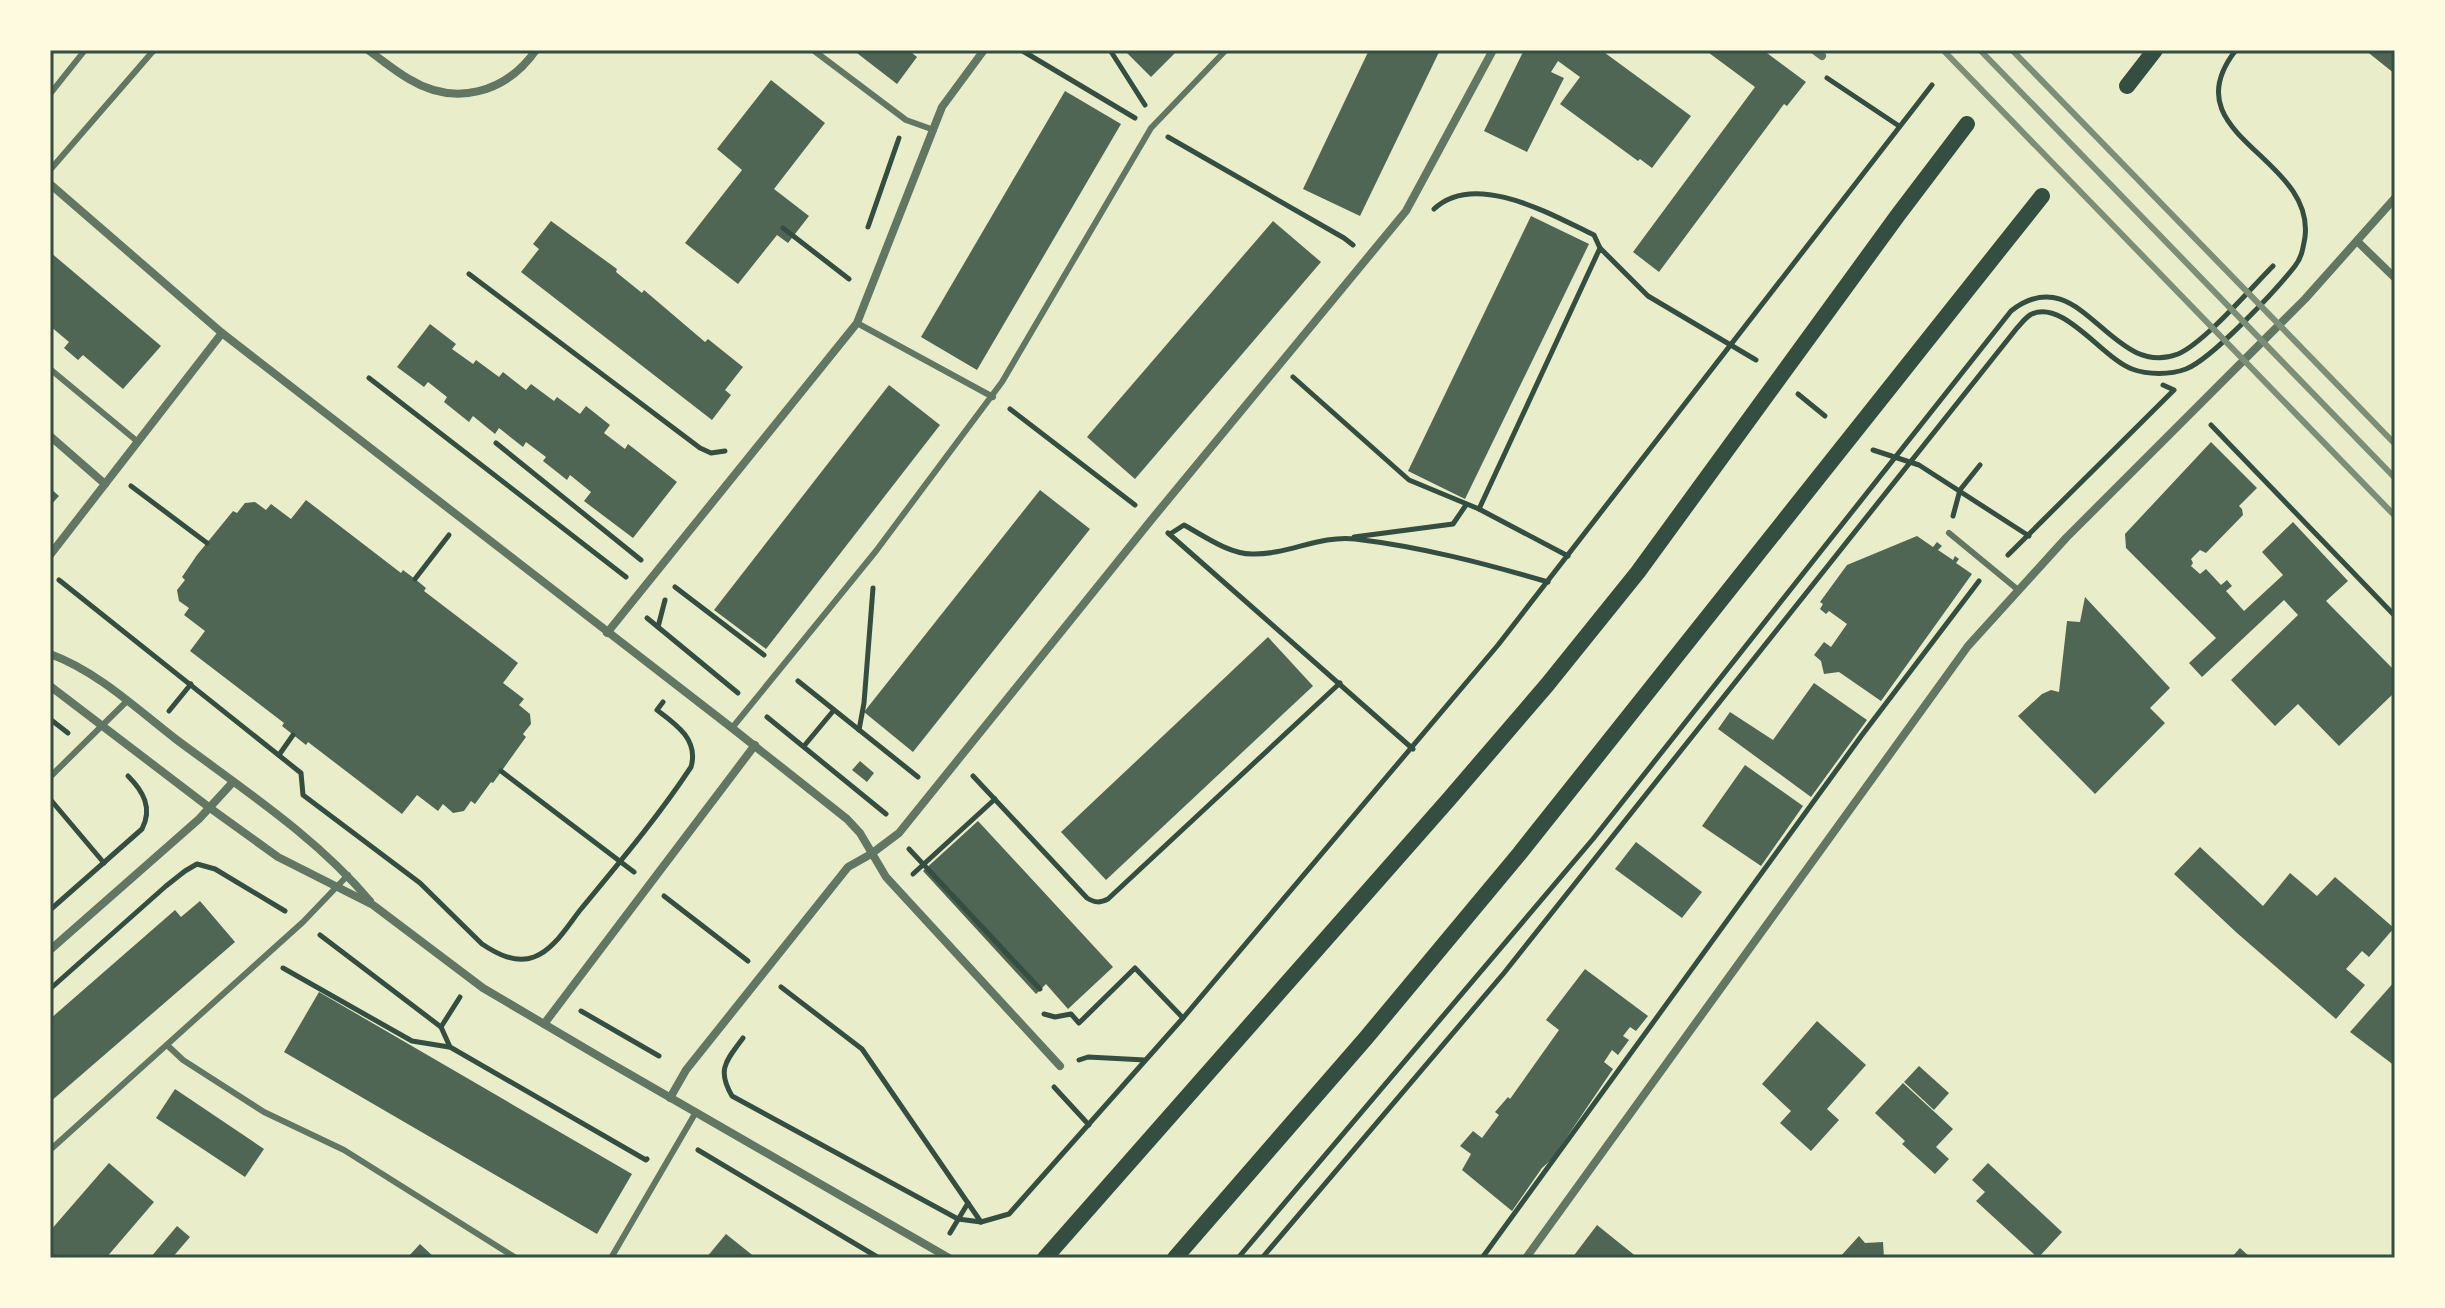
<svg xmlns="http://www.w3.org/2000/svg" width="2445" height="1308" viewBox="0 0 2445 1308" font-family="'Public Sans',sans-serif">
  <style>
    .building { fill: #4f6655 }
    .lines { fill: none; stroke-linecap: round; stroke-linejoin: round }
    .path { stroke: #344e41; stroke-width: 5 }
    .service { stroke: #617663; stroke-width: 6 }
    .minor { stroke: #617663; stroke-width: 8 }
    .secondary { stroke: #344e41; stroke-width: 16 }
    .rail { stroke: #7c8e77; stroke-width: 6 }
    .neatline { fill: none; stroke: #344e41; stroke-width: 3 }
  </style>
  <rect width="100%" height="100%" fill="#e9edc9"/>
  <g class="building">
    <path d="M853,50H914L912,53L917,57L897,84Z"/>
    <path d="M1124,50H1178L1151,77Z"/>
    <path d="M1369,50H1440L1360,216L1303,189Z"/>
    <path d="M1524,50H1601L1691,116L1652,168L1640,159L1638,161L1560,104L1580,77L1558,61L1551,72L1564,78L1527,152L1484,131Z"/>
    <path d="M1705,50H1763L1806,82L1787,106L1784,104L1659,272L1633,252L1755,87Z"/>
    <path d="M2365,50H2395V74Z"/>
    <path d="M771,80L825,123L774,189L809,216L788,243L777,235L738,284L685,243L742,170L717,149Z"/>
    <path d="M1065,91L1121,124L977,370L921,337Z"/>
    <path d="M1531,216L1589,244L1465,499L1408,471Z"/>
    <path d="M551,221L617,269L616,272L642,293L644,290L705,342L708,339L743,367L725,390L731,395L712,420L521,272L539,249L533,244Z"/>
    <path d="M1273,221L1321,262L1135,479L1087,437Z"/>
    <path d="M50,252L161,346L123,389L83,355L78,360L64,348L69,342L50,326Z"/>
    <path d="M430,324L456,344L452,349L473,364L476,360L499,377L503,372L526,390L531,384L554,401L557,397L580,414L586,406L610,425L604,433L625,449L628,444L677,482L633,538L584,501L591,492L570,475L567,480L543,461L546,457L526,442L523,447L499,428L495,434L473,416L469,422L444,402L447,397L428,382L424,387L397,367Z"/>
    <path d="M889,385L940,425L766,649L714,610Z"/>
    <path d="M2211,442L2257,488L2239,506L2242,509L2243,515L2206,553L2200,550L2191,559L2193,563L2191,566L2200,574L2206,569L2221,585L2227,580L2232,586L2226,591L2244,611L2283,575L2262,552L2293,522L2348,581L2326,601L2395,671V692L2339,746L2298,704L2275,726L2231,680L2298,615L2284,600L2202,677L2189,663L2216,638L2126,548L2125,534Z"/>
    <path d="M50,488L59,496L50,506Z"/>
    <path d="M1040,490L1090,529L913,752L864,712Z"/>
    <path d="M306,500L401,573L403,570L415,579L426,588L424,591L518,663L503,683L524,699L519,705L530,714L531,724L523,734L526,737L493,783L491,782L475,804L471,801L464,811L453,813L443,804L438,811L417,795L402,814L308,742L306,745L282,726L284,723L190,651L205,631L184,615L189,608L179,601L177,590L185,580L182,577L197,555L233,511L237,513L245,503L255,502L266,510L271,504L291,519Z"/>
    <path d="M1917,536L1933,547L1937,542L1942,546L1938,550L1953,560L1955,556L1959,559L1956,563L1972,574L1881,701L1839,672L1824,674L1821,661L1814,655L1824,642L1831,647L1847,624L1829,611L1826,614L1820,609L1823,604L1820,602L1847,565Z"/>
    <path d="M2085,597L2170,688L2150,708L2165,723L2095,794L2018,716L2042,694L2051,690L2059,692L2067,621L2080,622Z"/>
    <path d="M1268,637L1313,686L1106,880L1061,832Z"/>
    <path d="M1814,683L1867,720L1811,797L1718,729L1730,712L1773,740Z"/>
    <path d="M860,761L874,773L867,782L852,770Z"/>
    <path d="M1745,765L1803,806L1761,866L1702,826Z"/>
    <path d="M978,821L1113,967L1068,1009L1046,984L1036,994L923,871Z"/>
    <path d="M1636,842L1702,892L1682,918L1615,869Z"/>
    <path d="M2200,847L2263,906L2290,873L2317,896L2335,877L2394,928L2369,957L2362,951L2346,969L2365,985L2336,1019L2237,933L2174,874Z"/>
    <path d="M200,901L235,942L50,1102V1019L175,910L181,917Z"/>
    <path d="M1585,969L1648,1016L1636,1031L1630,1027L1623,1036L1629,1040L1618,1055L1612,1050L1604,1062L1613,1069L1552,1159L1542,1168L1512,1211L1462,1170L1471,1154L1460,1146L1473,1131L1482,1138L1499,1115L1495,1112L1508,1097L1510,1099L1559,1030L1546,1020Z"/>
    <path d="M2395,981V1066L2350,1032Z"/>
    <path d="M319,992L632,1174L597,1234L284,1052Z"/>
    <path d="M1817,1021L1866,1065L1827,1109L1839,1120L1811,1151L1780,1123L1791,1111L1762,1084Z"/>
    <path d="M1919,1066L1949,1093L1934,1110L1904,1082Z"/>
    <path d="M1903,1083L1953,1129L1936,1147L1949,1159L1935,1174L1902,1144L1905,1141L1875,1113Z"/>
    <path d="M175,1089L264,1149L245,1177L156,1118Z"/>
    <path d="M109,1163L154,1202L106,1258H50V1231Z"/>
    <path d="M1988,1163L2062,1232L2038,1258L1976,1201L1985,1192L1972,1180Z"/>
    <path d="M1597,1225L1638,1258H1572Z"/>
    <path d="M177,1226L190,1237L172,1258H150Z"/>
    <path d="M726,1234L756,1258H706Z"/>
    <path d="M1859,1236L1865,1243L1883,1242L1884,1258H1839Z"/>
    <path d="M420,1244L435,1258H407Z"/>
    <path d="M2240,1248L2251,1258H2231Z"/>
  </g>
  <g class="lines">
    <g class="path">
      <path d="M1021,50L1135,118"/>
      <path d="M1110,50L1145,105"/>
      <path d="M1827,78L1899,126"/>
      <path d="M1168,137L1344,238L1353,245"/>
      <path d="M1434,209C1475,170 1552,215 1594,235L1600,248"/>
      <path d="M868,227L899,138"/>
      <path d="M783,228L849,279"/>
      <path d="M469,274L700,448L711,453L725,451"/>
      <path d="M1293,377L1409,480L1479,509L1568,556"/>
      <path d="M369,378L626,577"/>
      <path d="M1798,394L1825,416"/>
      <path d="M1010,409L1135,505"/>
      <path d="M2211,425L2395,616"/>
      <path d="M496,443L641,560"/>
      <path d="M1873,450L1919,465L2029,536"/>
      <path d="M131,486L207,543"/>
      <path d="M1479,509L1600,248L1648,296L1756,360"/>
      <path d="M1953,516L1960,490L1980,465"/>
      <path d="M1168,533L1413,749"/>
      <path d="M1170,534L1184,525C1204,536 1229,554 1252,554C1288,555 1319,535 1355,539C1422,547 1483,563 1548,582"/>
      <path d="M1354,537L1453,524L1466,505"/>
      <path d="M2008,555L2174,390L2163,385"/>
      <path d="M415,579L449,535"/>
      <path d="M59,580L301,773L303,795L420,883L482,944C497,954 516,964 534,957C554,950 568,925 581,909C619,863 658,817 691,767C699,740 676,724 657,710L663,702"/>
      <path d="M675,587L764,655"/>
      <path d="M647,618L738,693"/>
      <path d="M658,627L665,600"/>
      <path d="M798,681L918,777"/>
      <path d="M169,711L191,684"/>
      <path d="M767,717L886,814"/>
      <path d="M50,719L68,733"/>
      <path d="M859,730L864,703L873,588"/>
      <path d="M804,746L834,710"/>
      <path d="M279,755L293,735"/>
      <path d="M501,771L634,872"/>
      <path d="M973,776L1087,898C1095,903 1100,903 1108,899L1340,683"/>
      <path d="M50,799L104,863"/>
      <path d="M909,849L1040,989"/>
      <path d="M913,874L995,799"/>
      <path d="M664,896L748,961"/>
      <path d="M50,910L142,829C153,808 143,791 128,776"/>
      <path d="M320,935L441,1027L450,1047L646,1160L647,1159"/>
      <path d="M283,968L412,1041L449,1047"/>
      <path d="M781,987L862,1049L981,1222"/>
      <path d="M50,989L166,886L185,871L197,864L215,869L285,911"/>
      <path d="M581,1011L659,1056"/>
      <path d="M1044,1014L1055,1017L1071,1014L1079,1023L1135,968L1183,1018"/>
      <path d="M441,1027L460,997"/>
      <path d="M743,1038C727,1060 716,1069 732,1096L958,1219L981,1222L1009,1214L1183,1018L1498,645L1932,85"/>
      <path d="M1079,1060L1088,1057L1145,1060"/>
      <path d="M1054,1087L1089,1125"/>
      <path d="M698,1150L879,1258"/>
      <path d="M950,1233L968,1203"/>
      <path d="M1238,1258L1593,839L2011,311C2081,256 2110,381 2178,354C2204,343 2251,288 2273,266"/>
      <path d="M1262,1258L1504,973L2017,328C2021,324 2025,318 2030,315C2062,297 2103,359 2132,369C2148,375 2170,375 2186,369C2212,359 2277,289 2295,266C2302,257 2303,248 2305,237C2315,156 2169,135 2236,50"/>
      <path d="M1482,1258L1862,735L1979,581"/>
    </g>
    <g class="service">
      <path d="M813,50L906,120L934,130"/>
      <path d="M50,94L85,50"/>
      <path d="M50,170L154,50"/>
      <path d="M857,323L993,397"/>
      <path d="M50,369L138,442"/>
      <path d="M1949,533L2017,589"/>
      <path d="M732,728L876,551L1002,382L1151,128L1226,50"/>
      <path d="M50,777L127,701"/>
      <path d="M167,1045L183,1060L264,1112L344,1150L516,1258"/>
      <path d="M50,1150L303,922L348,875"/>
      <path d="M611,1258L696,1112"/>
    </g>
    <g class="minor">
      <path d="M368,50C382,60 395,71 409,79C455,107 506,93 536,50"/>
      <path d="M1814,50L1822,56"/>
      <path d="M50,184L222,333L732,728L847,819L860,833L886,877L1060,1066"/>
      <path d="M2357,241L2395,278"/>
      <path d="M50,436L105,484"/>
      <path d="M50,555L222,333"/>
      <path d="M607,633L857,323L942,107L984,50"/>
      <path d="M50,654C97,671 138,710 177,740C244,790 316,837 370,901"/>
      <path d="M50,686L210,808L278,857L373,905L483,988L605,1060L949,1258"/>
      <path d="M50,950L199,819L233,782"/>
      <path d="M544,1024L755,745"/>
      <path d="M670,1098L686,1070L848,867L871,854L899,833L1152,519L1406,211L1493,50"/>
      <path d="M1526,1258L1968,646L2066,538L2305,299L2395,198"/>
    </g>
    <g class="secondary">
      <path d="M2127,86L2155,50"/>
      <path d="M1045,1258L1450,798L1547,685L1638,572L1898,215L1967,124"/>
      <path d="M1175,1258L1366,1038L1520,853L2042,196"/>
    </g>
    <g class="rail">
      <path d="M1943,50L2395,516"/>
      <path d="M1980,50L2395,478"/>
      <path d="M2012,50L2395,444"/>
    </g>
  </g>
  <rect width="2445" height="1308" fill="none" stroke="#fefae0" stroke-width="104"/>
  <rect x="52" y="52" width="2341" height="1204" class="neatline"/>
</svg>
